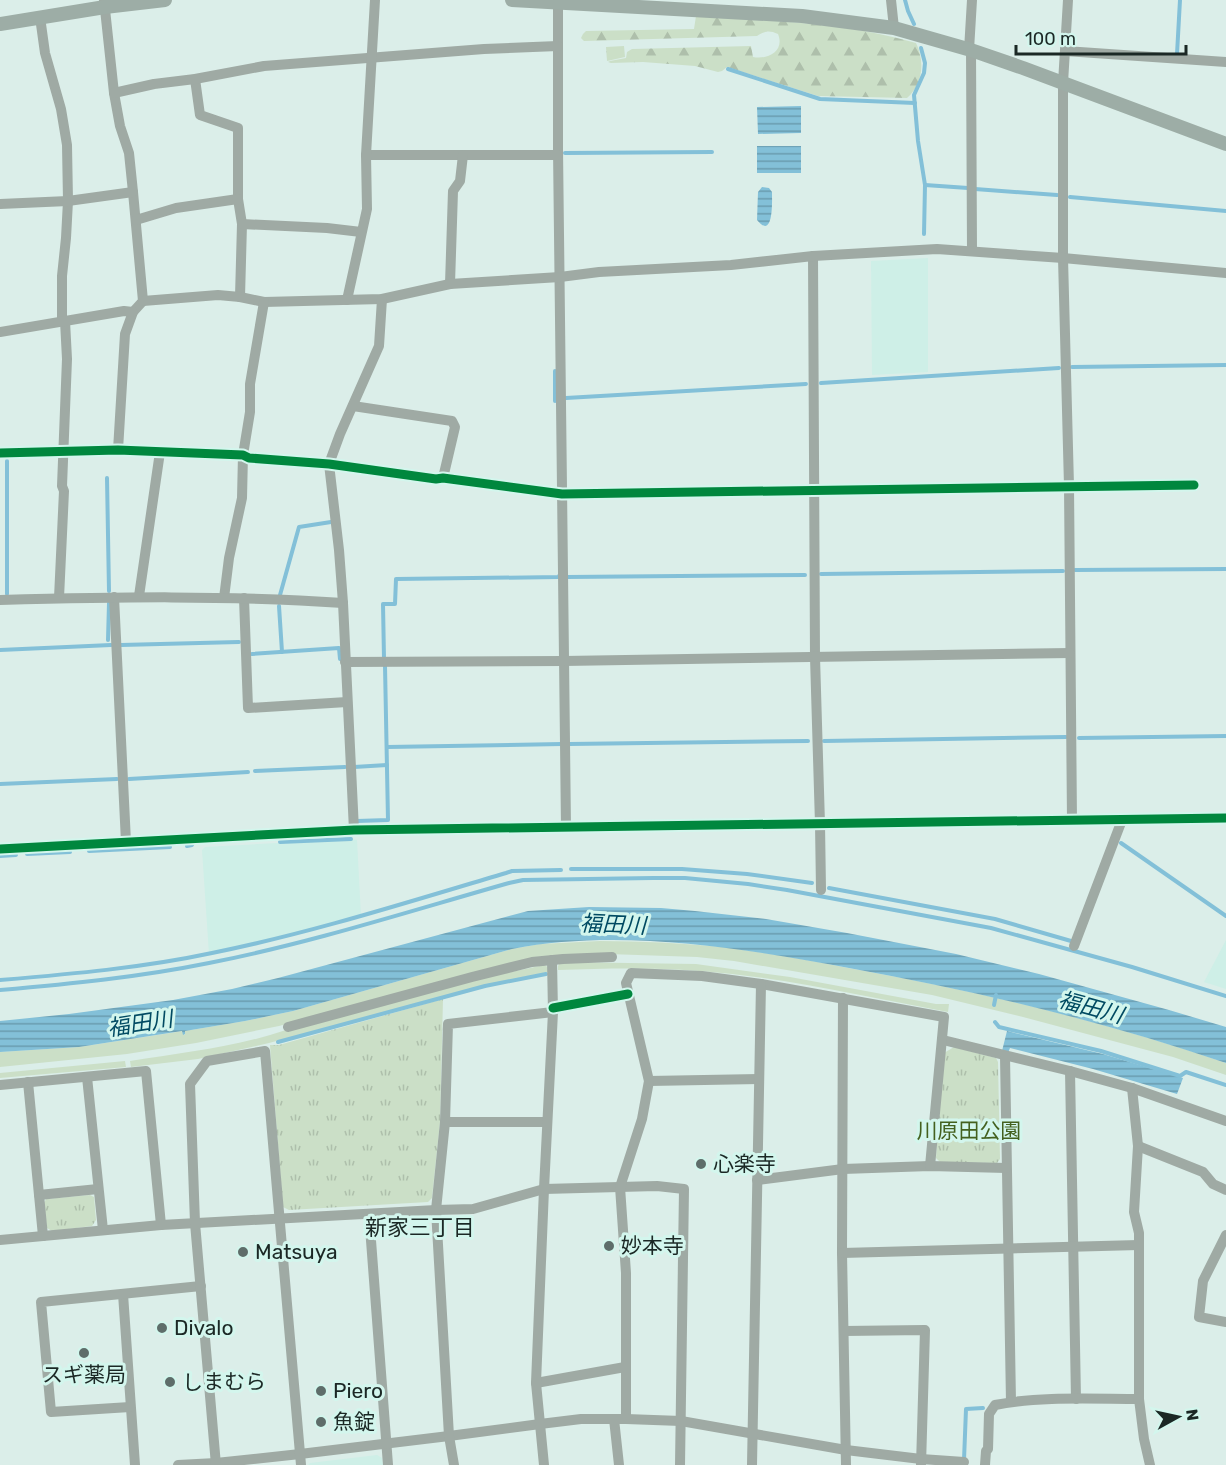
<svg xmlns="http://www.w3.org/2000/svg" width="1226" height="1465" viewBox="0 0 1226 1465" font-family="Rubik,'Noto Sans JP',sans-serif">
  <style>
    .built { fill: #ceefe7 }
    .grass { fill: #cbdfc7 }
    .forest { fill: url(#forest-firs) }
    .park { fill: url(#park-tufts) }
    .water { fill: url(#water-rules) }
    .lines { fill: none; stroke-linecap: round; stroke-linejoin: round }
    .stream { stroke: #83c0d8; stroke-width: 4 }
    .minor { stroke: #9faaa4; stroke-width: 10 }
    .major { stroke: #9dada6; stroke-width: 14 }
    .cycleway-casing { stroke: #d3f6ed; stroke-width: 13 }
    .cycleway { stroke: #00873e; stroke-width: 9 }
    .poi-dot { fill: #5e6d6a; stroke: #d3f6ed; stroke-width: 2 }
    .labels { text-anchor: middle; stroke-width: 6; stroke-linejoin: round; paint-order: stroke }
    .park-label { font-size: 21px; fill: #44611f; stroke: #d3f6ed }
    .poi-label { font-size: 21px; fill: #1b2825; stroke: #d3f6ed; text-anchor: start }
    .water-label { font-size: 22px; font-style: italic; fill: #014a62; stroke: #d3f6ed }
    .neighbourhood-label { font-size: 22px; fill: #1b2825; stroke: #d3f6ed }
  </style>
  <defs>
    <pattern id="forest-firs" width="22" height="20" patternUnits="userSpaceOnUse" patternTransform="scale(1.5)"><rect width="22" height="20" fill="#cbdfc7"/><path d="M5 1l3.5 6h-7zM16 11l3.5 6h-7z" fill="#aebfab"/></pattern>
    <pattern id="park-tufts" width="24" height="20" patternUnits="userSpaceOnUse" patternTransform="scale(1.5)"><rect width="24" height="20" fill="#cbdfc7"/><path d="M3 7l-1-3M5 7V3M7 7l1-3M15 17l-1-3M17 17v-4M19 17l1-3" fill="none" stroke="#aebfab"/></pattern>
    <pattern id="water-rules" width="6" height="5" patternUnits="userSpaceOnUse" patternTransform="scale(1.5)"><rect width="6" height="5" fill="#83c0d8"/><path d="M0 2.5h6" fill="none" stroke="#6a9caf"/></pattern>
  </defs>
  <rect width="100%" height="100%" fill="#dbeee9"/>
  <g class="built">
    <path d="M928,258V372L872,375L871,261Z"/>
    <path d="M351,839L357,840L361,916L249,945L209,954L202,850L205,847Z"/>
    <path d="M1226,940V989L1204,982Z"/>
    <path d="M377,1455L382,1458L383,1465H308L310,1463Z"/>
  </g>
  <g class="grass">
    <path d="M600,941C641,941 682,943 722,947C772,953 821,963 870,972C990,994 1110,1023 1226,1063V1075L1173,1057L1023,1017L932,995L734,961L697,957L608,954L536,957L279,1026L196,1043L127,1054L0,1067V1052L79,1047L183,1031L184,1035L185,1034V1031L245,1021L293,1011L512,949L540,944Z"/>
    <path d="M560,962L696,964L790,977L936,1004H949L948,1012C876,999 804,982 732,974C674,967 616,968 558,970V966Z"/>
    <path d="M544,965L548,967V972L485,985L269,1043L198,1059L131,1067L130,1061C182,1053 236,1047 286,1030L464,982Z"/>
    <path d="M125,1061L126,1067L0,1078V1073Z"/>
  </g>
  <path class="forest" d="M696,16C770,21 845,22 916,43C925,61 923,84 907,98L818,96L727,67L722,71L718,72L695,66L643,62L611,63L608,62L610,61L626,58L627,52L632,49L751,46L753,57C768,60 785,51 778,34C769,30 765,31 757,36L584,41L581,38L583,34L586,31L694,29Z"/>
  <g class="park">
    <path d="M624,46L625,57L607,61L606,47Z"/>
    <path d="M443,999L440,1122L432,1198L428,1202L289,1210L283,1207L270,1045H279Z"/>
    <path d="M954,1047L996,1058L998,1062L1000,1159L997,1163L940,1162L936,1158L944,1053Z"/>
    <path d="M90,1195L94,1197L96,1220L92,1226L52,1231L47,1228L44,1203L46,1199Z"/>
  </g>
  <g class="water">
    <path d="M801,106V133L758,134L757,107Z"/>
    <rect x="757" y="146" width="44" height="27"/>
    <path d="M762,187L769,188L772,192C772,200 774,241 757,220L758,192Z"/>
    <path d="M589,907L661,908L695,911L766,919L847,933L956,954L1039,974L1169,1010L1226,1027V1063C1103,1021 976,991 849,968C741,948 620,928 512,949L293,1011L245,1021L185,1031V1034L183,1035L182,1031L79,1047L0,1052V1021L69,1014L173,1000L232,989L278,978L528,911Z"/>
    <path d="M1007,1031L1103,1054L1183,1078L1177,1094L1093,1069L1010,1048L1008,1053L1002,1051Z"/>
  </g>
  <g class="lines">
    <g class="stream">
      <path d="M905,0L908,11L914,24"/>
      <path d="M921,48L925,63L924,73L914,95L918,141L925,185L924,234"/>
      <path d="M1177,54L1180,0"/>
      <path d="M728,69L820,99L915,103"/>
      <path d="M565,153L712,152"/>
      <path d="M925,185L968,188"/>
      <path d="M975,189L1057,195"/>
      <path d="M1070,197L1226,211"/>
      <path d="M1072,367L1226,365"/>
      <path d="M555,371V401"/>
      <path d="M821,383L1059,368"/>
      <path d="M566,398L806,384"/>
      <path d="M7,461V594"/>
      <path d="M107,478L109,591"/>
      <path d="M1075,570L1226,569"/>
      <path d="M821,574L1063,571"/>
      <path d="M567,577L805,575"/>
      <path d="M280,595L299,527L331,522"/>
      <path d="M279,606L282,652"/>
      <path d="M108,640L109,603"/>
      <path d="M121,645L239,642"/>
      <path d="M0,650L111,645"/>
      <path d="M252,654L339,648L340,659H342"/>
      <path d="M384,659L383,604H395L396,579L559,577V576"/>
      <path d="M1079,738L1226,736"/>
      <path d="M824,741L1066,737"/>
      <path d="M569,744L808,741"/>
      <path d="M387,747L562,744"/>
      <path d="M354,767L387,765"/>
      <path d="M255,771L345,767"/>
      <path d="M129,779L248,772"/>
      <path d="M0,784L117,779"/>
      <path d="M357,821L388,820L385,666"/>
      <path d="M280,842L351,839"/>
      <path d="M1121,843L1226,916"/>
      <path d="M187,846L192,845"/>
      <path d="M89,851L170,847"/>
      <path d="M27,854L70,852"/>
      <path d="M0,856L16,855"/>
      <path d="M571,869H682L747,874L812,883"/>
      <path d="M829,888L995,919L1071,941"/>
      <path d="M0,980C71,974 142,968 212,953C311,933 408,902 506,873L512,871L561,870"/>
      <path d="M0,990C70,984 140,977 209,963C311,943 410,911 509,883L523,880L653,878H685L748,884L787,890L991,928L1132,967L1226,996"/>
      <path d="M994,1005L996,995"/>
      <path d="M995,1022L999,1027L1101,1051L1180,1076L1186,1072L1226,1085"/>
      <path d="M278,1042L485,986L546,974"/>
      <path d="M964,1460L966,1409L983,1408"/>
    </g>
    <g class="minor">
      <path d="M104,0L114,93L120,126L129,153L133,192L143,301L133,312L125,334L118,450"/>
      <path d="M558,0V149L566,828"/>
      <path d="M891,0L894,28"/>
      <path d="M1068,0L1063,83V258L1069,486L1072,821"/>
      <path d="M40,17L45,53L61,109L67,145L68,201L66,238L62,276V318L65,321L67,359L62,486L64,491L59,598"/>
      <path d="M969,50L972,0"/>
      <path d="M971,50L972,251"/>
      <path d="M1065,51L1226,62"/>
      <path d="M195,79L200,115L238,128V199L242,224L240,297"/>
      <path d="M114,93L154,84L195,79L264,66L484,49L558,46"/>
      <path d="M366,155H558"/>
      <path d="M0,204L68,201L133,192"/>
      <path d="M136,220L176,208L238,199"/>
      <path d="M242,224L327,228L361,232"/>
      <path d="M813,256L815,657L820,824L821,890"/>
      <path d="M450,284L453,191L460,181L463,155"/>
      <path d="M347,300L367,209L366,155L375,0"/>
      <path d="M143,301L218,295L240,297L264,302L382,299L450,284L560,277L599,272L731,265L813,256L937,249L1063,258L1226,273"/>
      <path d="M0,332L124,311L133,312"/>
      <path d="M353,406L452,421L455,427L443,478"/>
      <path d="M0,453L118,450L243,455L249,458L329,464L436,479L443,478L562,494L1194,485"/>
      <path d="M139,596L160,452"/>
      <path d="M114,597L126,842"/>
      <path d="M224,598L229,558L242,498L243,455L250,412V384L264,302"/>
      <path d="M244,598L248,708L347,702"/>
      <path d="M0,600C114,597 229,595 343,603"/>
      <path d="M345,662L564,661L1070,653"/>
      <path d="M354,830L343,603L339,550L329,464L340,434L379,346L382,299"/>
      <path d="M0,849L354,830L1226,818"/>
      <path d="M1074,946L1122,820"/>
      <path d="M843,998L842,1253L846,1465"/>
      <path d="M288,1027L472,977L532,962L563,959L612,957"/>
      <path d="M943,1040L1070,1071L1132,1088L1226,1121"/>
      <path d="M1005,1056L1011,1402"/>
      <path d="M1070,1071L1076,1399"/>
      <path d="M87,1077L103,1230"/>
      <path d="M649,1081L759,1079"/>
      <path d="M28,1082L43,1236"/>
      <path d="M0,1085L146,1071L161,1225"/>
      <path d="M445,1122H547"/>
      <path d="M1138,1146L1203,1172L1213,1184L1226,1190"/>
      <path d="M757,1180L843,1169L930,1166L1006,1168"/>
      <path d="M39,1195L98,1189"/>
      <path d="M369,1214L388,1465"/>
      <path d="M1226,1235L1203,1281L1199,1317L1226,1322"/>
      <path d="M0,1240L161,1225L436,1210L473,1209L544,1189L657,1186L684,1189L680,1465"/>
      <path d="M842,1253L1139,1245"/>
      <path d="M123,1294L135,1465"/>
      <path d="M844,1331L925,1330L921,1465"/>
      <path d="M536,1383L625,1367"/>
      <path d="M1139,1399L1144,1439L1150,1465"/>
      <path d="M130,1407L51,1412L41,1302L201,1286"/>
      <path d="M614,1419L619,1465"/>
      <path d="M626,1419V1273L620,1187L642,1119L649,1081L626,983L631,973L702,976L761,984L944,1017L930,1166"/>
      <path d="M178,1465L216,1463L300,1454L449,1436L540,1424L581,1419H626L681,1421L846,1450L921,1459L964,1462"/>
      <path d="M216,1465L195,1223L190,1084L207,1061L265,1051L301,1465"/>
      <path d="M454,1465L449,1436L436,1210L445,1122L448,1024L553,1012"/>
      <path d="M544,1465L536,1383L544,1189L553,1012L552,960"/>
      <path d="M752,1465L761,984"/>
      <path d="M985,1465L986,1451L988,1449L989,1414L995,1405C1039,1396 1093,1399 1139,1399V1233L1134,1212L1138,1146L1132,1088"/>
    </g>
    <g class="major">
      <path d="M512,0L802,16L894,28L971,50L1023,68L1226,144"/>
      <path d="M0,24L105,7L165,0"/>
    </g>
    <defs>
      <g id="cycleway">
        <path d="M0,453L118,450L243,455L249,458L329,464L436,479L443,478L562,494L1194,485"/>
        <path d="M0,849L354,830L1226,818"/>
        <path d="M553,1008L628,994"/>
      </g>
    </defs>
    <use href="#cycleway" class="cycleway-casing"/>
    <use href="#cycleway" class="cycleway"/>
  </g>
  <g class="poi-dot">
    <circle cx="701" cy="1164" r="6"/>
    <circle cx="609" cy="1246" r="6"/>
    <circle cx="243" cy="1252" r="6"/>
    <circle cx="162" cy="1328" r="6"/>
    <circle cx="84" cy="1353" r="6"/>
    <circle cx="170" cy="1382" r="6"/>
    <circle cx="321" cy="1391" r="6"/>
    <circle cx="321" cy="1422" r="6"/>
  </g>
  <g class="labels">
    <g class="park-label">
      <text x="969" y="1138">川原田公園</text>
    </g>
    <g class="poi-label">
      <text x="713" y="1171">心楽寺</text>
      <text x="621" y="1253">妙本寺</text>
      <text x="255" y="1259">Matsuya</text>
      <text x="174" y="1335">Divalo</text>
      <text x="84" y="1382" text-anchor="middle">スギ薬局</text>
      <text x="182" y="1389">しまむら</text>
      <text x="333" y="1398">Piero</text>
      <text x="333" y="1429">魚錠</text>
    </g>
    <g class="water-label">
      <text transform="translate(613 924) rotate(2)" y="8">福田川</text>
      <text transform="translate(1091 1007) rotate(15)" y="8">福田川</text>
      <text transform="translate(140 1023) rotate(-9)" y="8">福田川</text>
    </g>
    <g class="neighbourhood-label">
      <text x="420" y="1235">新家三丁目</text>
    </g>
  </g>
  <g transform="translate(1178 1417) rotate(82)" stroke="#d3f6ed" stroke-width="4.5" paint-order="stroke">
  <path d="M0-4.5L10 22L0 15L-10 22Z" fill="#1b2825"/>
  <text y="-9" font-size="16" font-weight="bold" text-anchor="middle" fill="#1b2825">N</text>
  </g>
  <path d="M1016 45v9h170v-9" fill="none" stroke="#1b2825" stroke-width="3"/>
  <text x="1025" y="45" font-size="18" fill="#1b2825" stroke="#d3f6ed" stroke-width="4.5" paint-order="stroke">100 m</text>
</svg>
